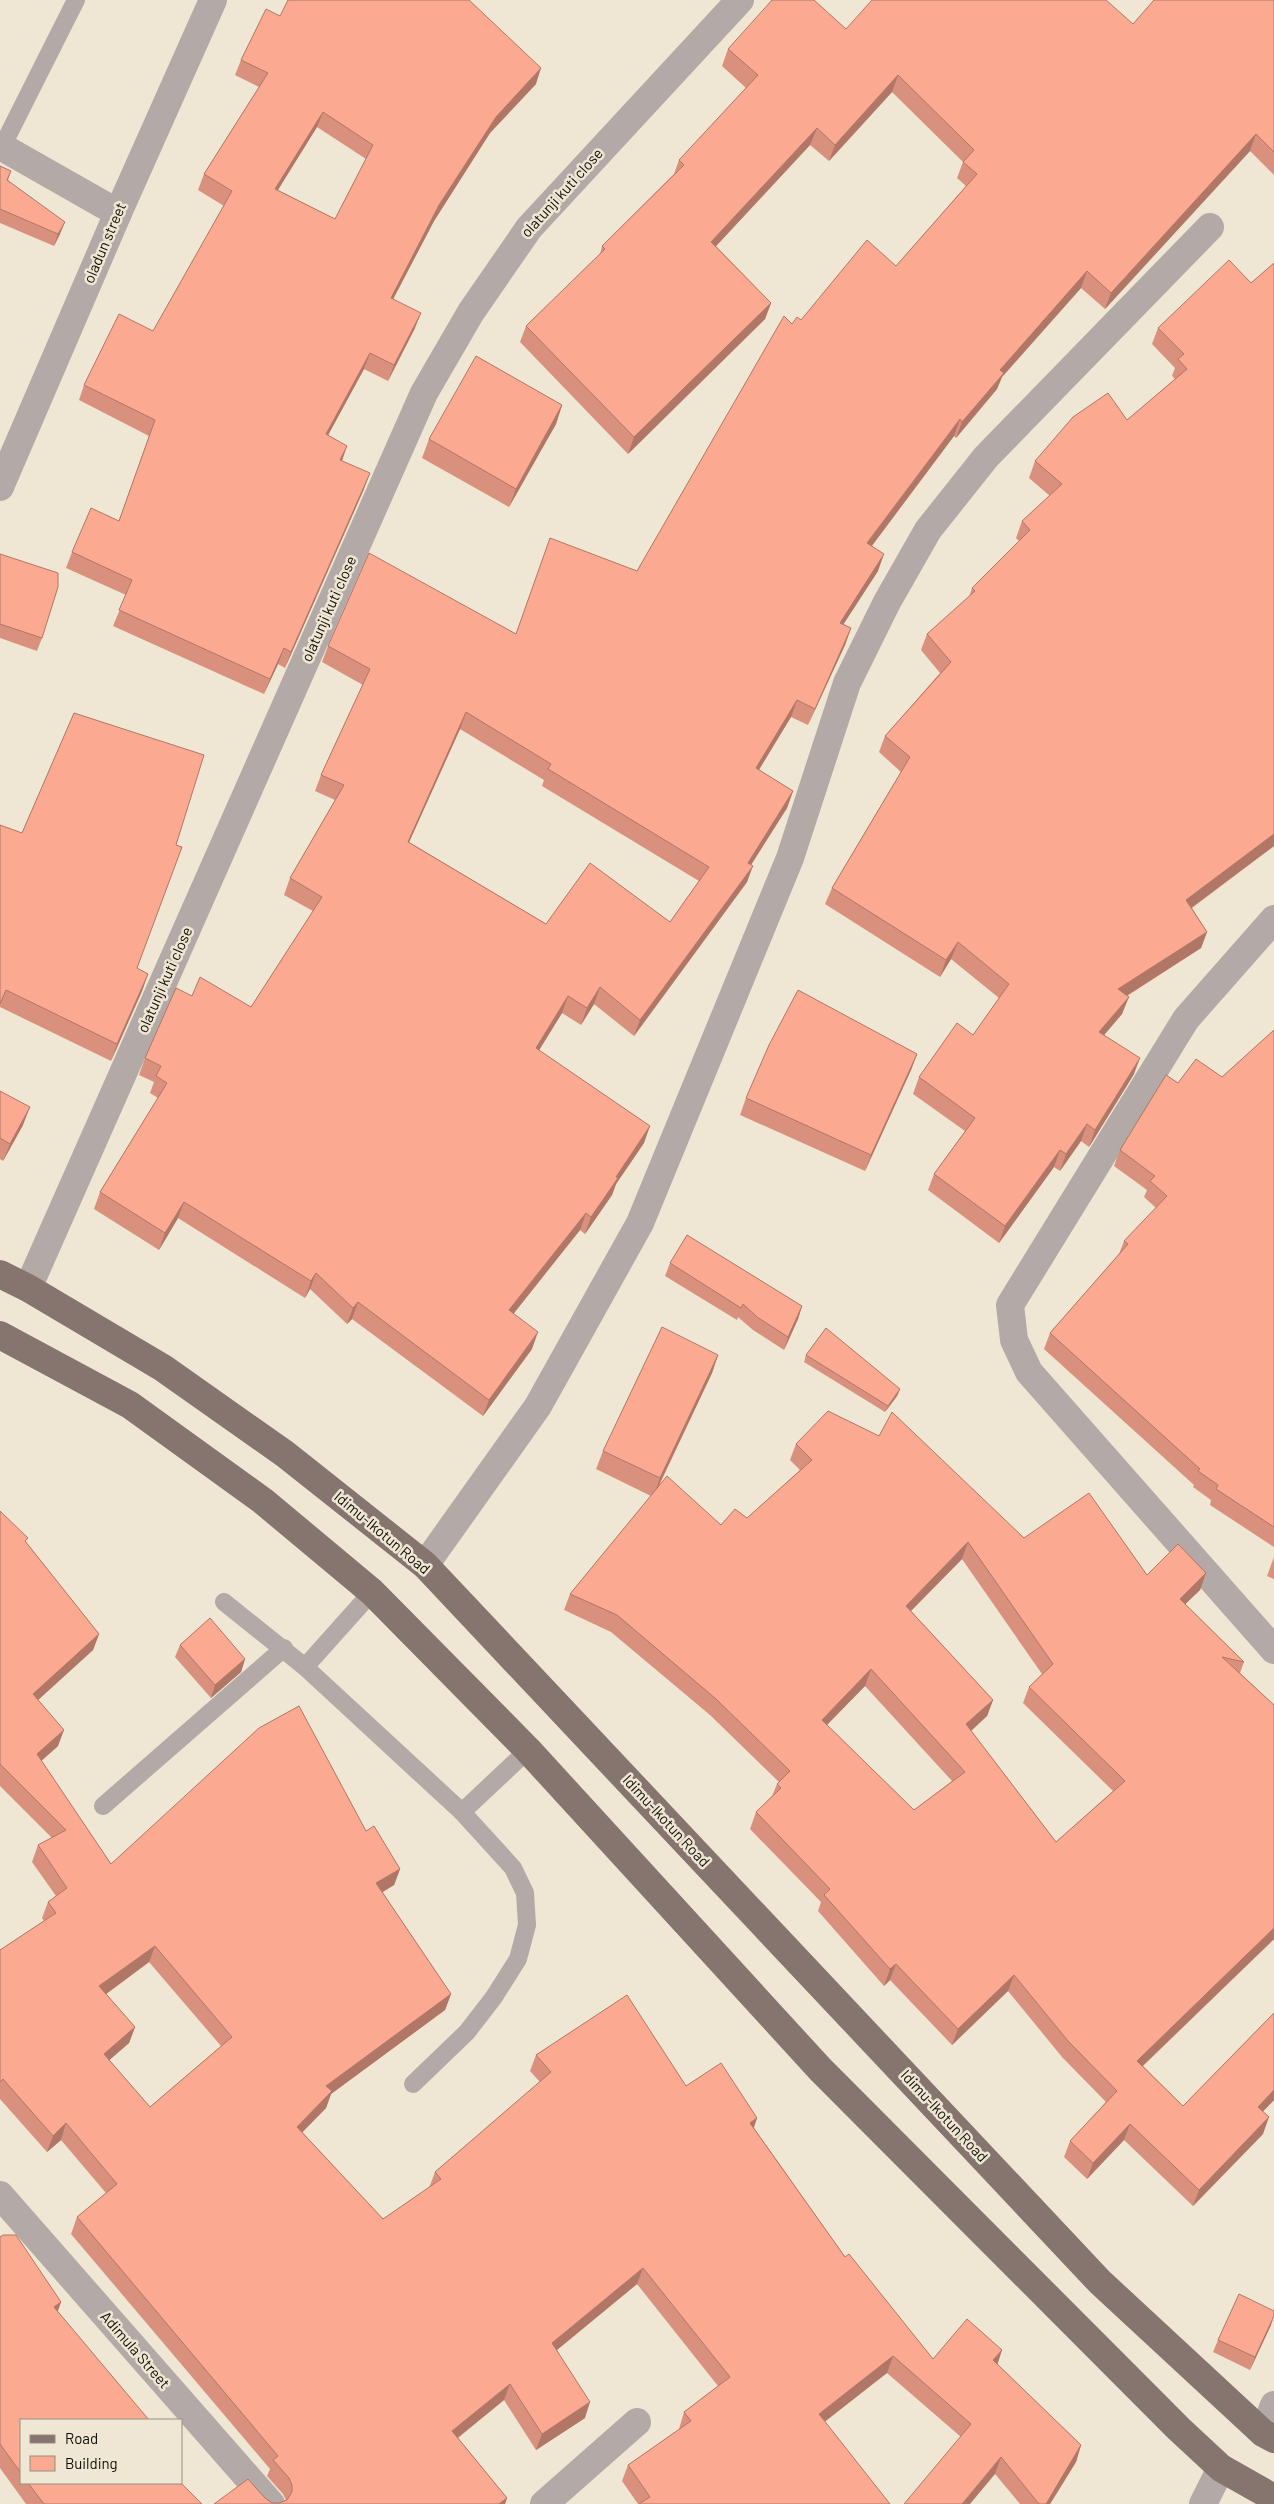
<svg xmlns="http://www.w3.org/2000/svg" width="1274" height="2504" viewBox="0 0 1274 2504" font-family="Barlow,sans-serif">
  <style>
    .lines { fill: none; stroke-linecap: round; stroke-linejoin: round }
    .service { stroke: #b3a9a6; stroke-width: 18 }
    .minor { stroke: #b3a9a6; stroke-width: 28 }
    .primary { stroke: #86746f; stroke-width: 28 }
    .wall { fill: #d9917d; fill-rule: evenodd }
    .shaded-wall { fill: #b07666 }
    .building { fill: #fca991; stroke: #b07666; fill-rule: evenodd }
    .labels { text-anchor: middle; stroke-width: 5; stroke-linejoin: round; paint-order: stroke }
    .street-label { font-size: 15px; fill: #0e0c06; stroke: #efe7d3 }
  </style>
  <rect width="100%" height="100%" fill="#efe7d3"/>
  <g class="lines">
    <g class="service">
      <path d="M2,147L76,0"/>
      <path d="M224,1602L305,1667L462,1812L513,1868L525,1893L527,1925L518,1959L494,1997L467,2032L413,2084"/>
      <path d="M305,1667L372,1592"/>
      <path d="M103,1806L284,1648"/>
      <path d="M462,1812L528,1750"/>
    </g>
    <g class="minor">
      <path d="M0,146L118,213"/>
      <path d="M0,487L118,213L213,0"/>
      <path d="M1274,919L1186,1019L1010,1305L1014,1340L1029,1372L1274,1650"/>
      <path d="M28,1288L424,393L471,312L529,228L740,0"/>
      <path d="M425,1565L538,1406L640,1223L790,858L847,683L887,602L928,530L986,457L1210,227"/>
      <path d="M0,2195L271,2504"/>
      <path d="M1263,2433L1274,2405"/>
      <path d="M544,2504L637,2422"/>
      <path d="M1203,2504L1221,2468"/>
    </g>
    <g class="primary">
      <path d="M0,1274L28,1288L163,1368L285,1454L425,1565L1100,2282L1263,2433L1274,2439"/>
      <path d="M0,1335L130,1405L263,1501L372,1592L528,1750L820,2069L1179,2429L1221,2468L1274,2498"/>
    </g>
  </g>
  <g class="wall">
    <path d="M1274,0V175L1250,151L1105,309L1081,288L1002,377L997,389L956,438L954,436L872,546L878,571L843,624L851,628L845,645L808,725L791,717L759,770L793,791L787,808L751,865L747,882L634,1036L594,1004L581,1025L562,1013L539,1050L644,1143L616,1184L612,1195L585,1234L580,1230L513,1314L532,1349L483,1416L352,1319L347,1324L310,1289L305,1298L178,1218L159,1250L94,1209L100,1192L158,1098L150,1093L154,1082L139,1075L145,1058L192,996L251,1007L313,911L284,895L290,878L335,800L315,791L321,775L363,685L322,662L328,646L516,634L637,571L792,324L801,320L896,266L966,186L957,178L963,162L892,92L829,161L810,145L716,246L771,303L765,319L628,454L520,342L526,326L600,254L602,246L674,174L679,160L746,88L722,66L728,49L846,29L1133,24ZM460,729L544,780L542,786L699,881L670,922L546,924L409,842Z"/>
    <path d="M280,16L536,84L490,133L434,221L393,298L415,328L388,381L364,369L328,435L342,461L364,489L285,668L278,664L264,694L113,626L126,595L66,568L72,552L119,521L149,436L79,400L84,385L153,331L224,206L198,190L204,174L259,87L235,75L241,60ZM317,127L366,159L335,219L278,190Z"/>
    <path d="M0,166L11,171L8,180L60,234L54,246L0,223Z"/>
    <path d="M1274,263V847V846L1192,908L1207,932L1201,948L1127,996L1122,1014L1104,1035L1134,1074L1089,1147L1081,1141L1060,1171L1054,1167L999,1243L928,1190L934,1174L965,1131L913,1094L919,1077L973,1035L999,998L951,959L940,977L825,904L832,888L901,772L879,752L885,736L940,673L921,650L927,634L969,597L972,588L1019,541L1016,538L1022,521L1050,496L1029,478L1035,461L1127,420L1175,379L1172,376L1175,368L1152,344L1158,328L1251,283Z"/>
    <path d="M562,405L556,424L509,507L422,458L429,439Z"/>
    <path d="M0,554L42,638L37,651L0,638Z"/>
    <path d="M0,825L22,833L176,845L137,969L148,974L142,991L111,1061L0,1007Z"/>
    <path d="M1274,1030V1547L1210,1505L1211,1500L1193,1487L1194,1485L1044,1349L1050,1333L1119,1254L1124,1241L1156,1208L1144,1197L1147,1190L1114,1166L1120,1150L1178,1083L1222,1077Z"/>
    <path d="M917,1054L911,1070L865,1171L740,1115L746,1098Z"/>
    <path d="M0,1091L23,1125L3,1161L0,1159Z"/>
    <path d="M670,1263L802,1306L798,1319L784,1350L753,1330L738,1317L737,1320L665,1276Z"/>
    <path d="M718,1355L712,1373L658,1488L721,1525L747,1518L800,1470L790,1460L796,1444L1024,1538L1147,1575L1206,1573L1200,1590L1185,1604L1244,1662L1240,1673L1274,1705V1939L1143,2066L1183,2106L1274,2013V2100L1263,2111V2134L1193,2206L1124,2140L1087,2179L1064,2157L1070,2141L1106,2102L1062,2057L1008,1991L952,2045L890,1980L884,1986L818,1911L821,1902L750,1829L756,1812L772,1796L777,1784L779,1782L710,1715L611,1632L564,1610L570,1594L651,1496L596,1469L603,1451ZM962,1559L1042,1674L1029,1687L1023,1703L1113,1791L1056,1842L971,1731L987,1716L993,1700L911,1611ZM865,1686L952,1781L914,1810L827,1725Z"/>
    <path d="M806,1355L900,1389L897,1396L885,1412L804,1362Z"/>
    <path d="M0,1511L26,1542L99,1634L93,1650L38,1700L58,1746L41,1761L111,1864L366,1831L400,1869L394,1885L382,1892L451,1994L445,2010L331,2094L326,2108L302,2132L383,2219L429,2188L435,2172L540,2082L530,2071L536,2055L686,2086L757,2118L754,2128L845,2257L933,2359L997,2364L1081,2445L1076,2462L1050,2504H1020L995,2474L961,2437L887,2373L638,2504L622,2481L628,2465L679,2430V2429L684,2412L718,2386L637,2284L557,2350L585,2418L536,2450L504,2400L458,2438L507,2498L505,2504H214L265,2498L272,2503H279L286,2500L283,2494L267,2476L270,2469L71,2234L77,2217L106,2193L61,2140L47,2152L0,2099V1950L44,1921L42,1918L48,1902L56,1896L32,1862L38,1845L52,1838L0,1786ZM149,1962L221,2046L150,2107L109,2060L129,2043L135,2027L106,1994Z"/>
    <path d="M1274,1557V1579L1267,1576Z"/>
    <path d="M180,1645L245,1659L241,1672L211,1698L175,1657Z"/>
    <path d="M0,2237L61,2302L21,2420V2483H181L202,2504H26L0,2468Z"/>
    <path d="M1271,2325L1250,2370L1213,2352L1218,2340Z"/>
  </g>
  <g class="shaded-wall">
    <path d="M541,68L536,84L490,133L434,221L386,313L391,298L439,205L496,117Z"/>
    <path d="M898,75L892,92L829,161L835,145Z"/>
    <path d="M323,112L317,127L269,204L275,189Z"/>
    <path d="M817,128L810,145L705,258L711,242Z"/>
    <path d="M1256,134L1250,151L1105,309L1111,293Z"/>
    <path d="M65,222L60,234L54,246L58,234Z"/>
    <path d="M1087,271L1081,288L1002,377L997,389L956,438L962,422L1000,370Z"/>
    <path d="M771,303L765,319L628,454L634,437Z"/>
    <path d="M421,313L415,328L388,381L394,365Z"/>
    <path d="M370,353L364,369L320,450L326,434Z"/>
    <path d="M562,405L556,424L509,507L516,489Z"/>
    <path d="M960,419L954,436L861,560L867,543Z"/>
    <path d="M347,446L342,461L340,460Z"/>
    <path d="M370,473L364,489L285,668L291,652Z"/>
    <path d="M884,554L878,571L834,639L840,623Z"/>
    <path d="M851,628L845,645L808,725L815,709Z"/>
    <path d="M284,648L278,664L264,694L270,679Z"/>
    <path d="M797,700L791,717L750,784L756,768Z"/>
    <path d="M466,712L460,729L402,858L408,842Z"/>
    <path d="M793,791L787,808L742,879L748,863Z"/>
    <path d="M1274,834V846L1180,916L1186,900Z"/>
    <path d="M753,866L747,882L634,1036L640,1020Z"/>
    <path d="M1207,932L1201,948L1112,1005L1118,989Z"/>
    <path d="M958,942L951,959L940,977L946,960Z"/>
    <path d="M148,974L142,991L111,1061L117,1044Z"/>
    <path d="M600,987L594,1004L581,1025L587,1008Z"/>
    <path d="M568,996L562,1013L530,1065L536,1048Z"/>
    <path d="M1129,997L1122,1014L1093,1048L1099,1032Z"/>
    <path d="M917,1054L911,1070L865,1171L871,1155Z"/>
    <path d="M1140,1058L1134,1074L1089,1147L1095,1130Z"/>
    <path d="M30,1107L23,1125L3,1161L10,1144Z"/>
    <path d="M1087,1124L1081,1141L1060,1171L1066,1154Z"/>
    <path d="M650,1126L644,1143L616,1184L612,1195L585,1234L591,1217L616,1177Z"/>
    <path d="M1060,1150L1054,1167L999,1243L1005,1226Z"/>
    <path d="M184,1202L178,1218L159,1250L165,1233Z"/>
    <path d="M586,1213L580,1230L503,1327L509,1310Z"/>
    <path d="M316,1273L310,1289L305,1298L311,1281Z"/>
    <path d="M358,1302L352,1319L347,1324L353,1308Z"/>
    <path d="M802,1306L798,1319L784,1350L788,1337Z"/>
    <path d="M538,1332L532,1349L483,1416L489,1400Z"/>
    <path d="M718,1355L712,1373L653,1497L660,1478Z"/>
    <path d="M900,1389L897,1396L885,1412L888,1406Z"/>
    <path d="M968,1542L962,1559L900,1622L906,1606Z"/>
    <path d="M1206,1573L1200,1590L1174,1615L1180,1599Z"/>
    <path d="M99,1634L93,1650L27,1710L33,1694Z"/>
    <path d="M245,1659L241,1672L211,1698L215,1685Z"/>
    <path d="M871,1669L865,1686L816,1736L822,1720Z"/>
    <path d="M993,1700L987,1716L960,1741L966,1724Z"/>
    <path d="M64,1730L58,1746L31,1770L37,1754Z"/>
    <path d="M400,1869L394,1885L370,1900L376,1883Z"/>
    <path d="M1274,1928V1939L1131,2077L1137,2061Z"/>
    <path d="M155,1946L149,1962L94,2003L99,1986Z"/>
    <path d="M896,1964L890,1980L884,1986L890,1969Z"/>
    <path d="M1014,1975L1008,1991L952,2045L958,2029Z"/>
    <path d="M451,1994L445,2010L331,2094L326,2108L291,2144L297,2127L326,2086Z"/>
    <path d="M135,2027L129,2043L98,2070L104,2054Z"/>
    <path d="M1274,2090V2100L1252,2123L1258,2107Z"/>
    <path d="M1269,2117L1263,2134L1193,2206L1199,2190Z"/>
    <path d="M757,2118L751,2134L750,2123Z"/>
    <path d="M66,2123L61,2140L47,2152L53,2136Z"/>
    <path d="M1130,2124L1124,2140L1087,2179L1093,2163Z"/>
    <path d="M643,2268L637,2284L546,2359L552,2343Z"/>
    <path d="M61,2302L55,2318L54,2307Z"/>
    <path d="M1274,2316L1271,2325L1250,2370L1255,2357Z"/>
    <path d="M1002,2350L997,2366L993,2360Z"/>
    <path d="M893,2356L887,2373L813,2431L819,2414Z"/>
    <path d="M510,2384L504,2400L446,2447L452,2431Z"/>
    <path d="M590,2402L585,2418L536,2450L542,2434Z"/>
    <path d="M1081,2445L1076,2462L1050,2504H1046Z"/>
    <path d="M1001,2457L995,2474L970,2504H962Z"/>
    <path d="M507,2498L505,2504H499Z"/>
  </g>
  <g class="building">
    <path d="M288,0H469L541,68L496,117L439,205L391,298L421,313L394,365L370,353L326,434L347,446L340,460L370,473L291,652L284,648L270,679L119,610L132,580L72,552L91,508L119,521L155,420L84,385L119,314L153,331L232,191L204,174L268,73L241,60L266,9L280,16ZM323,112L373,145L335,219L275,189Z"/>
    <path d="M772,0H814L846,29L872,0H1106L1133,24L1154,0H1274V152L1256,134L1111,293L1087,271L1000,370L1004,373L962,422L960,419L867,543L884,554L840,623L851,628L815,709L797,700L756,768L793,791L748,863L753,866L640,1020L600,987L587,1008L568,996L536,1048L650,1126L616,1177L618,1178L591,1217L586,1213L509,1310L538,1332L489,1400L358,1302L353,1308L316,1273L311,1281L184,1202L165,1233L100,1192L167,1083L156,1076L161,1066L145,1058L176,988L192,996L200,977L251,1007L322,897L290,878L344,785L321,775L370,669L328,646L369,553L516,634L550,538L637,571L784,316L792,324L797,317L801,320L867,240L896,266L977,174L963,162L974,150L898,75L835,145L817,128L711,242L771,303L634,437L526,326L605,249L602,246L684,165L679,160L758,75L728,49ZM466,712L551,764L548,769L709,867L670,922L590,863L546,924L408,842Z"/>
    <path d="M0,166L11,171L7,180L65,222L58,234L0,209Z"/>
    <path d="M1229,260L1251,283L1274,263V834L1186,900L1207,932L1118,989L1129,997L1099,1032L1140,1058L1095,1130L1087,1124L1066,1154L1060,1150L1005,1226L934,1174L975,1118L919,1077L957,1023L973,1035L1009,984L958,942L946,960L832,888L910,757L885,736L951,662L927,634L975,591L972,588L1030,530L1022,521L1062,484L1035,461L1073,417L1108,393L1127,420L1187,369L1178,359L1184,354L1158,328Z"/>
    <path d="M476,356L562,405L516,489L429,439Z"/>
    <path d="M0,554L58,573V587L42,638L0,624Z"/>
    <path d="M74,713L204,755L176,845L182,847L137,968L148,974L117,1044L6,990L0,1004V825L22,833Z"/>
    <path d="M798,990L917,1054L871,1155L746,1098L769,1045Z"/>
    <path d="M1274,1030V1527L1216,1489L1218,1485L1198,1471L1200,1469L1050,1333L1128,1244L1124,1241L1167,1196L1150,1181L1155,1176L1120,1150L1166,1075L1178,1083L1196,1059L1222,1077Z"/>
    <path d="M0,1091L30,1107L10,1144L0,1138Z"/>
    <path d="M687,1235L802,1306L788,1337L757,1317L743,1304L741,1308L670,1263Z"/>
    <path d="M662,1327L718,1355L660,1478L603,1451Z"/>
    <path d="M826,1328L900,1389L888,1406L806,1355Z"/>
    <path d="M828,1411L879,1436L892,1412L1024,1538L1089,1493L1147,1575L1178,1544L1206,1573L1180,1599L1244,1662L1222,1657L1274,1705V1928L1137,2061L1183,2106L1274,2013V2090L1258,2107L1269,2117L1199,2190L1130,2124L1093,2163L1070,2141L1117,2091L1068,2041L1014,1975L958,2029L896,1964L890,1969L824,1895L830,1889L756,1812L781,1788L777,1784L790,1771L716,1699L617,1615L570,1594L667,1476L721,1525L735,1509L747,1518L812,1460L796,1444ZM968,1542L1053,1664L1029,1687L1125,1781L1056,1842L966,1724L993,1700L906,1606ZM871,1669L965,1772L914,1810L822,1720Z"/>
    <path d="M0,1511L28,1538L25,1541L99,1634L33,1694L64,1730L37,1754L111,1864L259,1728L299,1706L366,1831L374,1826L400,1869L376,1883L451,1994L326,2086L332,2091L297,2127L383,2219L441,2179L435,2172L551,2072L536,2055L627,1995L686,2086L721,2063L757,2118L750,2123L845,2257L849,2254L933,2359L967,2319L1002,2350L993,2360L1081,2445L1046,2504H1039L1001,2457L962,2504H904L971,2424L893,2356L819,2414L890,2504H639L650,2497L628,2465L691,2421L684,2412L730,2377L643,2268L552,2343L590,2402L542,2434L510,2384L452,2431L507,2498L499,2504H214L248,2479L265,2498L272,2503H279L287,2500L292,2492V2485L289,2478L273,2460L278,2456L77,2217L117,2184L66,2123L53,2136L3,2079L0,2082V1950L56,1913L48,1902L67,1888L38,1845L66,1830L0,1764ZM155,1946L232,2037L150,2107L104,2054L135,2027L99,1986Z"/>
    <path d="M210,1618L245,1659L215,1685L180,1645Z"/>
    <path d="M3,2235H16L61,2302L54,2307L149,2420H21V2473L0,2444V2237Z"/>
    <path d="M1239,2294L1274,2311V2316L1255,2357L1218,2340Z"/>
    <path d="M28,2483H181L202,2504H44Z"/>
  </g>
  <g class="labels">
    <g class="street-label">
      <text transform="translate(562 193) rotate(-48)" y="5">olatunji kuti close</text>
      <text transform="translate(105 243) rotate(-67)" y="5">oladun street</text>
      <text transform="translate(329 609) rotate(-66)" y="5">olatunji kuti close</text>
      <text transform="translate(165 980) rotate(-66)" y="5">olatunji kuti close</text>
      <text transform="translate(382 1533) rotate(40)" y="5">Idimu-Ikotun Road</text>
      <text transform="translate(666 1821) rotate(47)" y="5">Idimu-Ikotun Road</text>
      <text transform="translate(944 2116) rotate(47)" y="5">Idimu-Ikotun Road</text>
      <text transform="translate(135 2350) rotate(49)" y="5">Adimula Street</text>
    </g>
  </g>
  <rect x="20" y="2419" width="162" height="65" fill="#efe7d3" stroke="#958f81"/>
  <rect x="30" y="2435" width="25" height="8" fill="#86746f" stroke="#958f81"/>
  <text x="65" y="2444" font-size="15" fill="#0e0c06">Road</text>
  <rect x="30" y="2456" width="25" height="15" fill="#fca991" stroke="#958f81"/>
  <text x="65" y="2469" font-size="15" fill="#0e0c06">Building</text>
</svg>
